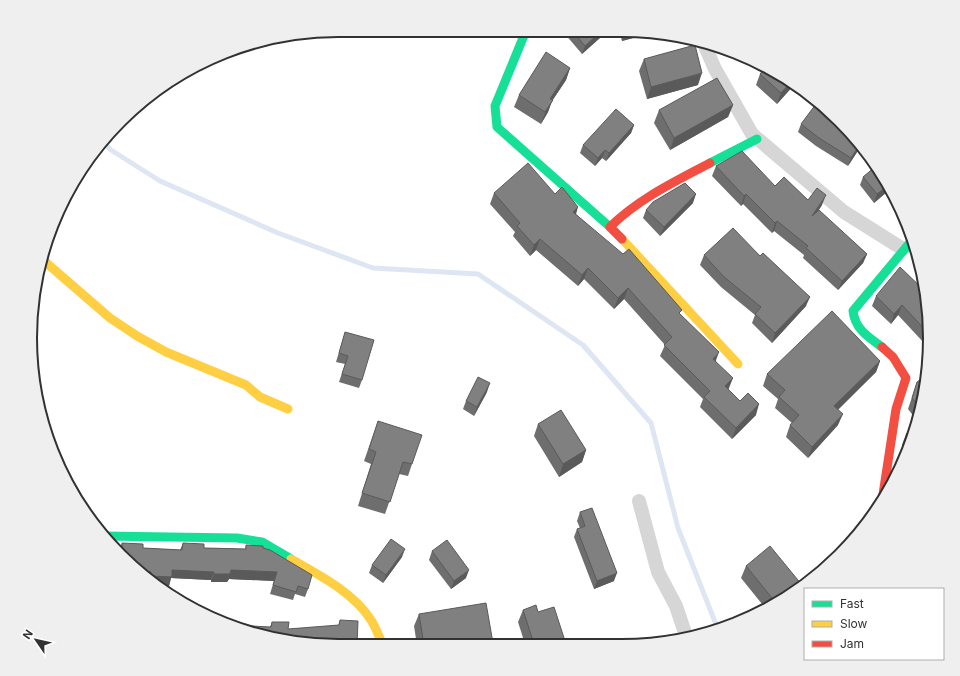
<svg xmlns="http://www.w3.org/2000/svg" width="960" height="676" viewBox="0 0 960 676" font-family="Inter,sans-serif">
  <style>
    .lines { fill: none; stroke-linecap: round; stroke-linejoin: round }
    .stream { stroke: #dde6f2; stroke-width: 5 }
    .street { stroke: #d6d6d6; stroke-width: 14 }
    .fast { stroke: #16e098; stroke-width: 9 }
    .slow { stroke: #ffcf43; stroke-width: 9 }
    .jam { stroke: #f24e42; stroke-width: 9 }
    .wall { fill: #6e6e6e }
    .shaded-wall { fill: #5a5a5a }
    .building { fill: #808080; stroke: #5a5a5a }
    .rim { fill: none; stroke: #323232; stroke-width: 2 }
  </style>
  <rect width="100%" height="100%" fill="#fff"/>
  <g class="lines">
    <path class="stream" d="M102,141L111,150L160,181L278,233L373,268L478,274L583,345L651,423L678,528L717,627"/>
    <g class="street">
      <path d="M704,44L715,69L752,134L844,212L903,249"/>
      <path d="M639,501L658,572L676,606L686,636"/>
    </g>
    <g class="fast">
      <path d="M525,33L495,106L497,127L610,227"/>
      <path d="M710,163L757,139"/>
      <path d="M882,347C868,337 855,329 853,311L913,239"/>
      <path d="M103,536L237,538L262,542L291,559"/>
    </g>
    <g class="slow">
      <path d="M622,239L738,364"/>
      <path d="M43,260L110,318L137,336L166,352L246,385L260,397L288,409"/>
      <path d="M291,559C319,575 353,592 371,620C376,628 379,637 383,645"/>
    </g>
    <g class="jam">
      <path d="M622,239L610,227C638,199 676,181 710,163"/>
      <path d="M882,501L896,409L906,378L893,357L882,347"/>
    </g>
  </g>
  <g class="wall">
    <path d="M565,34L602,35L601,37L582,54Z"/>
    <path d="M620,35H644L622,41Z"/>
    <path d="M644,59L698,85L647,99L639,71Z"/>
    <path d="M570,68L566,80L552,101L548,112L541,124L514,107L519,95Z"/>
    <path d="M776,71L793,86L777,104L756,85L760,74Z"/>
    <path d="M733,105L728,117L670,150L654,123L659,110Z"/>
    <path d="M801,124L853,135L861,146L848,166L816,146L798,132Z"/>
    <path d="M634,125L631,133L606,161L602,158L595,166L580,153L583,145Z"/>
    <path d="M716,166L775,186L808,200L822,205L818,211L867,254L863,263L838,290L803,258L804,255L774,231L772,233L743,204L741,206L712,176Z"/>
    <path d="M863,177L889,184L896,201L888,191L874,203L860,185Z"/>
    <path d="M494,193L555,194L681,315L716,361L729,388L728,390L740,401L756,415L732,439L700,407L703,399L660,356L665,345L624,299L614,309L584,279L578,286L536,250L530,256L513,236L515,232L490,204Z"/>
    <path d="M693,203L660,236L643,218L646,210Z"/>
    <path d="M704,255L806,306L772,343L752,323L755,315L721,287L700,265Z"/>
    <path d="M876,296L927,298L929,340L925,344L898,315L891,324L872,306Z"/>
    <path d="M345,332L362,380L359,388L339,382L345,364L336,362Z"/>
    <path d="M880,361L876,372L838,410V425L808,458L786,437L790,425L792,423L775,408L778,399L763,386L767,374Z"/>
    <path d="M926,377L920,417L918,422L908,409L917,382Z"/>
    <path d="M487,392L474,416L463,409L466,401Z"/>
    <path d="M378,421L412,464L408,476L399,474L385,514L358,506L371,464L364,461Z"/>
    <path d="M918,422L907,451L902,445L906,434Z"/>
    <path d="M538,424L586,450L582,462L559,477L534,436Z"/>
    <path d="M580,512L614,581L594,589L574,537L577,529L580,528L577,521Z"/>
    <path d="M122,543L143,548L180,550L183,543L204,548L245,549L246,545L263,548L308,589L305,597L295,594L293,600L270,594L274,581L229,579L227,582H211V580L171,578L169,586L155,585L151,582L116,550H119Z"/>
    <path d="M432,551L466,578L451,589L429,560Z"/>
    <path d="M402,557L383,583L369,573L372,565Z"/>
    <path d="M746,566L802,585L766,609L741,578Z"/>
    <path d="M523,610L538,612L566,644H525L518,622Z"/>
    <path d="M419,614L493,643L492,644L417,645L414,626Z"/>
    <path d="M340,620L357,645L270,627L272,622L288,629L338,626Z"/>
  </g>
  <g class="shaded-wall">
    <path d="M598,34L602,35L601,37L582,54L585,46Z"/>
    <path d="M624,35H644L622,41Z"/>
    <path d="M570,68L566,80L552,101L548,112L541,124L550,99Z"/>
    <path d="M702,73L698,85L647,99L651,87Z"/>
    <path d="M790,83L793,86L777,104L781,93Z"/>
    <path d="M733,105L728,117L670,150L674,138Z"/>
    <path d="M634,125L631,133L606,161L609,153Z"/>
    <path d="M860,144L861,146L848,166L851,158Z"/>
    <path d="M605,150L602,158L595,166L598,158Z"/>
    <path d="M889,185L890,186L888,191L874,203L877,194Z"/>
    <path d="M696,194L693,203L660,236L664,227Z"/>
    <path d="M746,194L743,204L741,206L744,196Z"/>
    <path d="M826,195L822,205L809,225L812,216Z"/>
    <path d="M578,207L575,218L573,212Z"/>
    <path d="M777,221L774,231L772,233L775,223Z"/>
    <path d="M540,239L536,250L530,256L534,245Z"/>
    <path d="M867,254L863,263L838,290L842,281Z"/>
    <path d="M588,268L584,279L578,286L582,275Z"/>
    <path d="M628,288L624,299L614,309L618,298Z"/>
    <path d="M810,297L806,306L772,343L775,333Z"/>
    <path d="M902,305L898,315L891,324L894,314Z"/>
    <path d="M929,334V340L925,344Z"/>
    <path d="M719,352L715,363L713,359Z"/>
    <path d="M880,361L876,372L830,417L834,406Z"/>
    <path d="M733,378L729,388L721,397L725,386Z"/>
    <path d="M490,383L487,392L474,416L477,407Z"/>
    <path d="M759,404L756,415L732,439L736,428Z"/>
    <path d="M843,414L838,425L808,458L812,447Z"/>
    <path d="M586,450L582,462L559,477L563,464Z"/>
    <path d="M405,549L402,557L383,583L386,575Z"/>
    <path d="M172,570L214,572L211,580L171,578L169,586L155,585L149,581L150,576Z"/>
    <path d="M231,570L277,572L274,581L229,579L227,582H211L214,574Z"/>
    <path d="M469,570L466,578L451,589L454,581Z"/>
    <path d="M139,571L151,572L148,580Z"/>
    <path d="M617,573L614,581L594,589L597,581Z"/>
    <path d="M493,643L492,644H482Z"/>
  </g>
  <g class="building">
    <path d="M575,34H598L585,46Z"/>
    <path d="M695,45L702,73L651,87L644,59Z"/>
    <path d="M546,52L570,68L550,99L553,100L545,112L519,95Z"/>
    <path d="M766,67L776,71L790,83L781,93L760,74Z"/>
    <path d="M717,78L733,105L674,138L659,110Z"/>
    <path d="M816,104L853,135L860,144L851,158L819,138L801,124Z"/>
    <path d="M616,109L634,125L609,153L605,150L598,158L583,145Z"/>
    <path d="M742,151L775,186L784,177L808,200L817,188L826,195L812,216L819,210L867,254L842,281L806,248L808,246L777,221L775,223L746,194L744,196L716,166Z"/>
    <path d="M528,163L555,194L562,187L578,207L573,212L623,254L629,249L682,310L679,313L719,352L713,359L733,378L725,386L740,401L748,393L759,404L736,428L704,397L710,391L664,345L672,337L628,288L618,298L588,268L582,275L540,239L534,245L517,226L520,223L494,193Z"/>
    <path d="M876,166L889,185L877,194L863,177Z"/>
    <path d="M685,183L696,194L664,227L646,210L653,202Z"/>
    <path d="M733,228L760,256L763,253L810,297L775,333L755,314L761,307L724,277L704,255Z"/>
    <path d="M900,267L926,292L927,298L929,334L902,305L894,314L876,296Z"/>
    <path d="M832,311L880,361L834,406L843,414L812,447L790,425L799,415L779,397L785,390L767,374Z"/>
    <path d="M345,332L374,340L362,380L342,374L348,356L339,353Z"/>
    <path d="M925,376L926,377L921,409L912,398L917,382Z"/>
    <path d="M478,377L490,383L477,407L466,401Z"/>
    <path d="M561,410L586,450L563,464L538,424Z"/>
    <path d="M378,421L422,435L412,464L403,462L390,502L362,493L376,452L369,449Z"/>
    <path d="M918,422L911,440L906,434Z"/>
    <path d="M592,508L617,573L597,581L577,529L585,526L580,512Z"/>
    <path d="M391,539L405,549L386,575L372,565Z"/>
    <path d="M447,540L469,570L454,581L432,551Z"/>
    <path d="M122,543L143,544V548L182,550L183,543L204,544V548L246,549V545L263,546V548L270,550L312,575L308,589L298,586L296,592L273,585L277,572L231,570L230,574H214V572L172,570V577L150,576L151,572L139,571L116,550H122Z"/>
    <path d="M770,546L802,585L776,603L746,566Z"/>
    <path d="M486,603L493,643L482,644L424,645L419,614Z"/>
    <path d="M536,605L538,612L554,607L566,644H534L523,610Z"/>
    <path d="M340,620L358,621L357,645H318L259,636L231,625L271,627L272,622H289L288,629L339,625Z"/>
  </g>
  <path d="M0 0H960V676H0ZM338 37H622A301 301 0 0 1 923 338V338A301 301 0 0 1 622 639H338A301 301 0 0 1 37 338V338A301 301 0 0 1 338 37Z" fill="#efefef" fill-rule="evenodd"/>
  <path class="rim" d="M338 37H622A301 301 0 0 1 923 338V338A301 301 0 0 1 622 639H338A301 301 0 0 1 37 338V338A301 301 0 0 1 338 37Z"/>
  <rect x="804" y="588" width="140" height="72" fill="#ffffff" stroke="#adadad"/>
  <rect x="812" y="601" width="20" height="6" fill="#16e098" stroke="#adadad"/>
  <text x="840" y="608" font-size="12" fill="#323232">Fast</text>
  <rect x="812" y="621" width="20" height="6" fill="#ffcf43" stroke="#adadad"/>
  <text x="840" y="628" font-size="12" fill="#323232">Slow</text>
  <rect x="812" y="641" width="20" height="6" fill="#f24e42" stroke="#adadad"/>
  <text x="840" y="648" font-size="12" fill="#323232">Jam</text>
  <g transform="translate(36 640) rotate(304)" stroke="#ffffff" stroke-width="3" paint-order="stroke">
  <path d="M0-3L7 15L0 10L-7 15Z" fill="#323232"/>
  <text y="-6" font-size="11" font-weight="bold" text-anchor="middle" fill="#323232">N</text>
  </g>
</svg>
